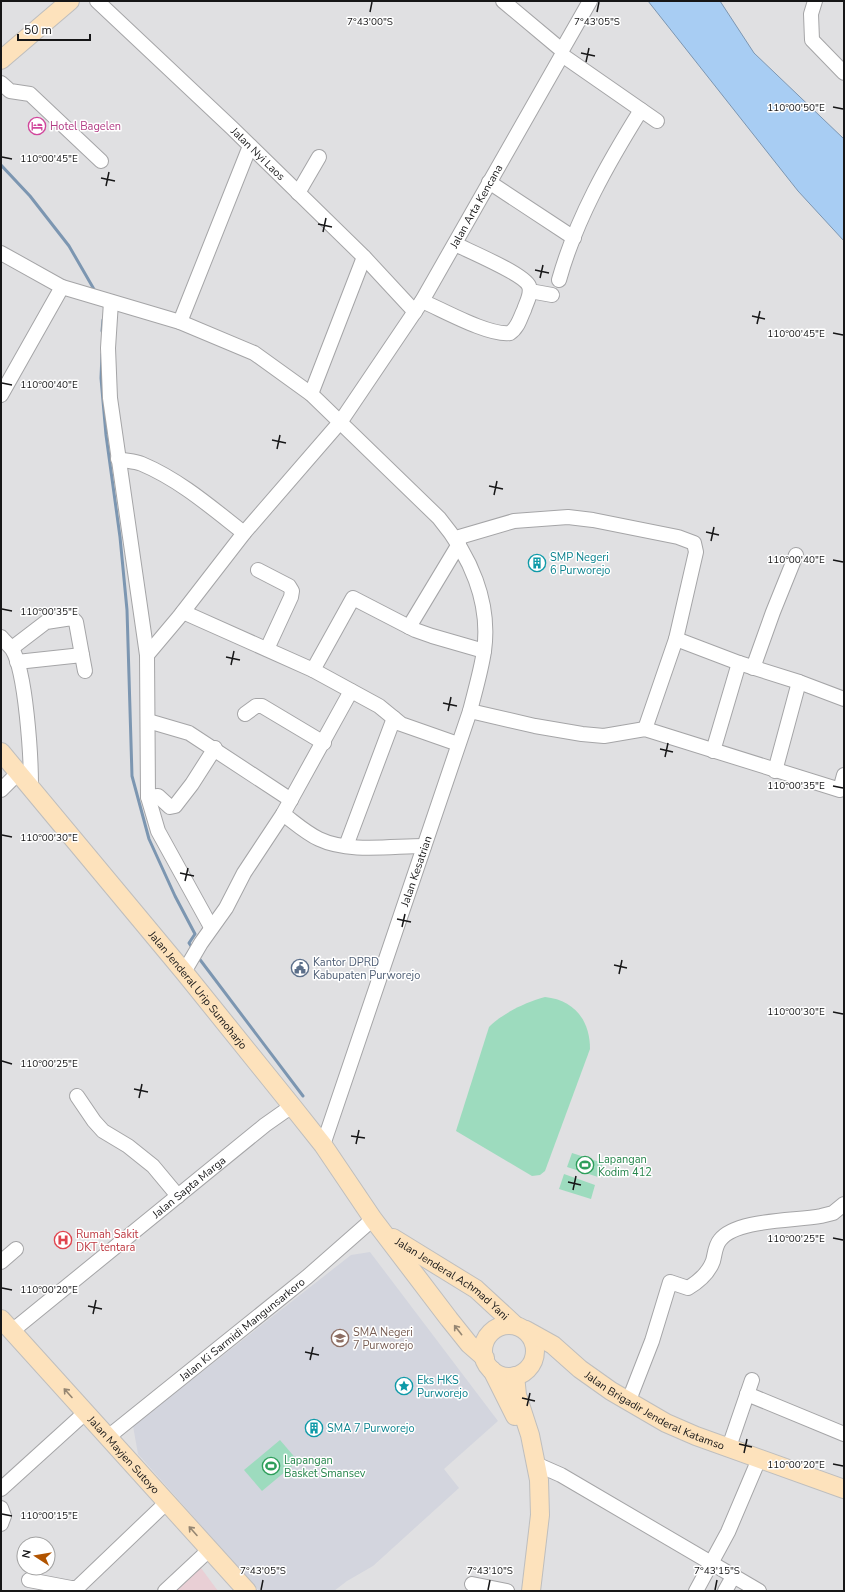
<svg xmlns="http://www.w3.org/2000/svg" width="845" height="1592" viewBox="0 0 845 1592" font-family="'Nunito Sans',sans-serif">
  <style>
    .built { fill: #d3d5de }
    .medical { fill: #e9cfd5 }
    .green { fill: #9ddbbe }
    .water { fill: #a8cdf3; stroke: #7c96b1 }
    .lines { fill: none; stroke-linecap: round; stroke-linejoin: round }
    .stream { stroke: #7c96b1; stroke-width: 3 }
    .minor-casing { stroke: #a5a5a7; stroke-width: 16 }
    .major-casing { stroke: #bebebe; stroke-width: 20 }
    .minor { stroke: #fff; stroke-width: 14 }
    .major { stroke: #fde2bc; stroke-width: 18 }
    .oneway { stroke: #958672 }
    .ticks { fill: none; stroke: #161617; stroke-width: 1.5 }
    .labels { text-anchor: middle; stroke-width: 3; stroke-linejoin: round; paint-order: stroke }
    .hotel-label { font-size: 11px; fill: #b23c85; stroke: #fff; text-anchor: start }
    .street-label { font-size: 11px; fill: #161617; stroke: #fff }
    .culture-label { font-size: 11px; fill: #0d838f; stroke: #fff; text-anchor: start }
    .service-label { font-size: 11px; fill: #4e5e75; stroke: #fff; text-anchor: start }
    .leisure-label { font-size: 11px; fill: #27864d; stroke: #fff; text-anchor: start }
    .health-label { font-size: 11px; fill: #be3a42; stroke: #fff; text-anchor: start }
    .education-label { font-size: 11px; fill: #785e54; stroke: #fff; text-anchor: start }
    .ticks-label { font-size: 10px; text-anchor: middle; fill: #161617; stroke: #fff; stroke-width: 3; stroke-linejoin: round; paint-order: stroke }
  </style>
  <rect width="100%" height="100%" fill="#e0e0e2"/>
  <path class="built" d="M370,1252L498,1421L444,1469L459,1488L373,1566L347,1581L334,1591H259L138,1454L133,1426L351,1255Z"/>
  <path class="medical" d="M198,1564L218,1591H169Z"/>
  <g class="green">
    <path d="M545,997C574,1000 590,1020 590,1049L545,1171L540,1175L532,1176L456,1131L489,1027C503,1013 526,1002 545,997Z"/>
    <path d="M572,1153L603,1163L598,1177L567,1167Z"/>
    <path d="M564,1174L595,1185L591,1199L559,1189Z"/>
    <path d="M280,1440L298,1461L262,1491L244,1470Z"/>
  </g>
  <path class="water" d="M648,1H720L754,53L844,139V241L798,191Z"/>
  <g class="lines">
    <g class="stream">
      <path d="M1,165L30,196L69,246L95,291"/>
      <path d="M102,331L103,320"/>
      <path d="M102,354L101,378L106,435L120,537L127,610L132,776L149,839L175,896L195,934L189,943L193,949"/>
      <path d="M198,957L303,1096"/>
    </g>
    <defs>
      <g id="minor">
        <path id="s1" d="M97,1L232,128L364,257L415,312"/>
        <path d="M815,1L811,14L812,40L844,73"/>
        <path d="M562,50L590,1"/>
        <path d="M562,55L657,121"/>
        <path d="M1,83L10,91L30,94L101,161"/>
        <path d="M489,182L574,238"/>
        <path d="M298,193L319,157"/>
        <path d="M1,253L62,287L180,322L254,353L311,394L439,518C470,555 491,602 484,651C481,671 475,691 470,711L323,1145"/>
        <path d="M559,280C576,219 608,163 641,110"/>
        <path d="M530,291L552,295"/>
        <path d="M422,301C443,310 489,336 510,333C518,328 520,318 524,310C526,303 532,294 529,286C524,274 469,251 455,244"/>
        <path d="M111,302L108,348L110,398L147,655L148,797L158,831L211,927"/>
        <path d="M180,322L250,146"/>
        <path d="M311,394L364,257"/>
        <path d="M1,395L62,287"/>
        <path d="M118,459C126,461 135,461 142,464C180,480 212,508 244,533"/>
        <path d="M456,538L514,521L568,517L593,520L678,537L694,543L696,552L676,639L645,729"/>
        <path d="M258,570L289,586L292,591L291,597L267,649"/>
        <path d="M183,612L313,670"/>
        <path d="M409,627L459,544"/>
        <path d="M1,637C4,641 9,645 12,649C26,671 31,757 31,786"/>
        <path d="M676,639L739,663L799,682L844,699"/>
        <path d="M12,648L46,622L72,618L76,622L82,655"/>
        <path id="s2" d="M147,655L179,617L244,533L341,421L422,301L562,55V50L558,47L503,1"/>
        <path d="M17,662L82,655L85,671"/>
        <path d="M753,668L773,612L796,555"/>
        <path d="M470,711L535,726L582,734L604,736L645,729L840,790L844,775"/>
        <path d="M245,714L256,706H262L324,743"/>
        <path d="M148,721L189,733L291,800"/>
        <path d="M458,744L401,724L379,706L313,670L353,598L415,630L432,636L484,651"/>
        <path d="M713,751L739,663"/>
        <path d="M775,771L799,682"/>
        <path d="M1,790L19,772"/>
        <path d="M148,797L158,796L170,807L175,806L192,784L215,748"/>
        <path d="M283,814C294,822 306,833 319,839C348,853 392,846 424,846"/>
        <path d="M346,846L394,718"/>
        <path d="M184,972L201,943L226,908L244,873L283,814L351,691"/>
        <path d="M77,1096L94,1121L103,1131L128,1146L153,1166L178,1196"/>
        <path d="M1,1262L16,1249"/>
        <path id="s3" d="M12,1331L265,1125L292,1106"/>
        <path d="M747,1394L844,1434"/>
        <path d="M629,1400L652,1341L670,1282L688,1288C698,1282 709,1272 713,1261C715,1254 715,1246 720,1240C736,1219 795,1221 821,1216L833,1213L844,1204"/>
        <path id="s4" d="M108,1437L307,1277L373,1219"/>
        <path d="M729,1447L752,1380"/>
        <path d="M536,1464L561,1475L759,1591"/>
        <path d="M1,1489L86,1412"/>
        <path d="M1,1508L4,1516L1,1524"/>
        <path d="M29,1580L71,1588H77L167,1502"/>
        <path d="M472,1584L507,1591"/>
        <path d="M165,1591L209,1550"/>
        <path d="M696,1591L728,1532L759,1459"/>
        <path d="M725,1591L734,1575"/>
      </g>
      <g id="major">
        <path d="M1,60L70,1"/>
        <path id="s5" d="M1,752L184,972L292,1106L323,1145L373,1219L449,1319L469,1344L485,1358"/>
        <path id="s6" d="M393,1238L476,1289L515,1325"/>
        <path id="s7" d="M1,1319L247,1591"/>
        <circle cx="509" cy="1351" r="26"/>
        <path id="s8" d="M526,1330L553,1345L580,1369L611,1391L666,1423L696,1436L844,1489"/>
        <path d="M492,1370L515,1416"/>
        <path d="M515,1376L517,1395L530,1435L539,1480L540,1515L531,1591"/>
      </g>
    </defs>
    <use href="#minor" class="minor-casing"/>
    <use href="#major" class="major-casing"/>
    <use href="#minor" class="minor"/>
    <use href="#major" class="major"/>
  </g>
  <defs><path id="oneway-shaft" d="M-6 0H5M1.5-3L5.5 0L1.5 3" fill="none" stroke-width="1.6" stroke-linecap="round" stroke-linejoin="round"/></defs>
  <g class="oneway">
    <use href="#oneway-shaft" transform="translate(458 1330) rotate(-128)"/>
    <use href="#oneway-shaft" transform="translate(68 1393) rotate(-132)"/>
    <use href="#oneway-shaft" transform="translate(193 1531) rotate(-132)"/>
  </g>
  <path class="ticks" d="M370,12L372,2M597,12L599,2M581,53L595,56M586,62L589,48M833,107L843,109M2,157L12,159M101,178L115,181M106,186L109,172M318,224L332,227M323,232L326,218M535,270L549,273M540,278L543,265M752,316L765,319M757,324L760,311M833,333L843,335M2,383L12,385M272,440L286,443M277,449L280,435M489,486L503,489M494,495L497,481M706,532L719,535M711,541L714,527M833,560L843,562M2,609L12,611M226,657L240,660M231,665L234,651M443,703L457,706M448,711L451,697M660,749L673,752M665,757L668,743M833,786L843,788M2,835L12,837M180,873L194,876M185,881L188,868M397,919L411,922M402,927L405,914M614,965L627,968M619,974L622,960M833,1012L843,1014M2,1061L12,1064M134,1089L148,1092M139,1098L142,1084M351,1136L365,1138M356,1144L359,1130M568,1182L581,1185M573,1190L576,1176M833,1238L843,1240M2,1288L12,1290M88,1306L102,1309M93,1314L96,1300M305,1352L319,1355M310,1360L313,1347M522,1398L535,1401M527,1406L530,1393M739,1444L752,1447M744,1453L747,1439M833,1464L843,1466M2,1514L12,1516M261,1590L263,1580M488,1590L490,1580M715,1590L717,1580"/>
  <defs>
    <symbol id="hotel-ring" viewBox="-11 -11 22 22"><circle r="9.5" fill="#fff" stroke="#d1479c" stroke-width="1.5"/><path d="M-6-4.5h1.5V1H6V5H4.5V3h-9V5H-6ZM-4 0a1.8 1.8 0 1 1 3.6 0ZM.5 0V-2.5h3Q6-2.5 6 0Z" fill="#d1479c"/></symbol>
    <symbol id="building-ring" viewBox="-11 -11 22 22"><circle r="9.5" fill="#fff" stroke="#0f9aa8" stroke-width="1.5"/><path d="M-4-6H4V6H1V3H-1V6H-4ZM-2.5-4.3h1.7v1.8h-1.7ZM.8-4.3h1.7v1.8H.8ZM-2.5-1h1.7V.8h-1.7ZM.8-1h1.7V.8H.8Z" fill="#0f9aa8"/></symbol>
    <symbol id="civic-ring" viewBox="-11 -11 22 22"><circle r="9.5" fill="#fff" stroke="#5c6f8a" stroke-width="1.5"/><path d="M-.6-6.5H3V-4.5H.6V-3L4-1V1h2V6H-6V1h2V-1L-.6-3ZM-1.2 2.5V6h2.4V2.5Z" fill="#5c6f8a"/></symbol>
    <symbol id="stadium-ring" viewBox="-11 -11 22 22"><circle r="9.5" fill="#fff" stroke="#2e9e5b" stroke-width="1.5"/><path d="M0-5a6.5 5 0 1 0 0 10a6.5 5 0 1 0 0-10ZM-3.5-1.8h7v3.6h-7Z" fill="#2e9e5b"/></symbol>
    <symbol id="hospital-ring" viewBox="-11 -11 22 22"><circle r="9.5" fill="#fff" stroke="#e0444e" stroke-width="1.5"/><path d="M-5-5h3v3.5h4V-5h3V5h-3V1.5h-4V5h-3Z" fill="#e0444e"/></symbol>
    <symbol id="school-ring" viewBox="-11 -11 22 22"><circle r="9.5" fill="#fff" stroke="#8d6e63" stroke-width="1.5"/><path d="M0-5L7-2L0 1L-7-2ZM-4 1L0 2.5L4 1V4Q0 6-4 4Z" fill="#8d6e63"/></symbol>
    <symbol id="sight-ring" viewBox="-11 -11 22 22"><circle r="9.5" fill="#fff" stroke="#0f9aa8" stroke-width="1.5"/><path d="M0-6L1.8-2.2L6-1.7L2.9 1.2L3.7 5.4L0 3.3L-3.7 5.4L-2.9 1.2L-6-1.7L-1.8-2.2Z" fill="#0f9aa8"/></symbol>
  </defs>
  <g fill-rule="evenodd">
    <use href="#hotel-ring" x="27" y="116" width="20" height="20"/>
    <use href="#building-ring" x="527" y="553" width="20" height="20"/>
    <use href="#civic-ring" x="290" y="958" width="20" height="20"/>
    <use href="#stadium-ring" x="575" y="1155" width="20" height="20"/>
    <use href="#hospital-ring" x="53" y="1230" width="20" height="20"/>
    <use href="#school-ring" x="330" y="1328" width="20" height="20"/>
    <use href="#sight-ring" x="394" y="1376" width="20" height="20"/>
    <use href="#building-ring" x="304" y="1418" width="20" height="20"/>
    <use href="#stadium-ring" x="261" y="1456" width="20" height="20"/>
  </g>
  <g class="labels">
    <g class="hotel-label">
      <text x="50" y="130">Hotel Bagelen</text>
    </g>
    <g class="street-label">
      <text dy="4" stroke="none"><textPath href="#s1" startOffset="222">Jalan Nyi Laos</textPath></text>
      <text dy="4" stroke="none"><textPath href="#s2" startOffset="558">Jalan Arta Kencana</textPath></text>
      <text transform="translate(416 871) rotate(-71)" y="4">Jalan Kesatrian</text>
      <text dy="4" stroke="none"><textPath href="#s5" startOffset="309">Jalan Jenderal Urip Sumoharjo</textPath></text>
      <text dy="4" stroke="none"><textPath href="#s3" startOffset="228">Jalan Sapta Marga</textPath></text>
      <text dy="4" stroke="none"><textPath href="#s6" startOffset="72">Jalan Jenderal Achmad Yani</textPath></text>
      <text dy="4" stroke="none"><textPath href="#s4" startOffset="172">Jalan Ki Sarmidi Mangunsarkoro</textPath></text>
      <text dy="4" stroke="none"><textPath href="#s8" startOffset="153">Jalan Brigadir Jenderal Katamso</textPath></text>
      <text dy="4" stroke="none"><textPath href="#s7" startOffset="183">Jalan Mayjen Sutoyo</textPath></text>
    </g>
    <g class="culture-label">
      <text x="550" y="561">SMP Negeri<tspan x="550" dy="13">6 Purworejo</tspan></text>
      <text x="417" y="1384">Eks HKS<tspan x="417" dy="13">Purworejo</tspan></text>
      <text x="327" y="1432">SMA 7 Purworejo</text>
    </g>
    <g class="service-label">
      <text x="313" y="966">Kantor DPRD<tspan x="313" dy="13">Kabupaten Purworejo</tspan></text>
    </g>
    <g class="leisure-label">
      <text x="598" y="1163">Lapangan<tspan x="598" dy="13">Kodim 412</tspan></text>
      <text x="284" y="1464">Lapangan<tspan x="284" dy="13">Basket Smansev</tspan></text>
    </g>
    <g class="health-label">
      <text x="76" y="1238">Rumah Sakit<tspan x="76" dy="13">DKT tentara</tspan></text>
    </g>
    <g class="education-label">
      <text x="353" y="1336">SMA Negeri<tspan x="353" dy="13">7 Purworejo</tspan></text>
    </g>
  </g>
  <g class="ticks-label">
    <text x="370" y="25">7°43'00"S</text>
    <text x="597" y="25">7°43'05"S</text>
    <text x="796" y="111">110°00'50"E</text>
    <text x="49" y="162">110°00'45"E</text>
    <text x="796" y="337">110°00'45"E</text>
    <text x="49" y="388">110°00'40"E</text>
    <text x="796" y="563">110°00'40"E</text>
    <text x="49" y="615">110°00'35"E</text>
    <text x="796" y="789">110°00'35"E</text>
    <text x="49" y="841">110°00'30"E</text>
    <text x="796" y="1015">110°00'30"E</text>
    <text x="49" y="1067">110°00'25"E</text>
    <text x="796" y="1242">110°00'25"E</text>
    <text x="49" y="1293">110°00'20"E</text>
    <text x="796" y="1468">110°00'20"E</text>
    <text x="49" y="1519">110°00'15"E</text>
    <text x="263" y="1574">7°43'05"S</text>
    <text x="490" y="1574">7°43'10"S</text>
    <text x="717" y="1574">7°43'15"S</text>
  </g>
  <rect width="845" height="1592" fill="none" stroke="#161617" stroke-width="4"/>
  <g transform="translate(36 1556) rotate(282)"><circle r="19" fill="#ffffff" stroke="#a2a2a2"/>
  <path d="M0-3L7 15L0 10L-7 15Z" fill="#b15400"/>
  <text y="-6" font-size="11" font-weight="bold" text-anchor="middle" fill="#161617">N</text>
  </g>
  <path d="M18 34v6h72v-6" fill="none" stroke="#161617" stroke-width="2"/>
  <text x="24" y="34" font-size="12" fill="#161617" stroke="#ffffff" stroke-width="3" paint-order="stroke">50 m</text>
</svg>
